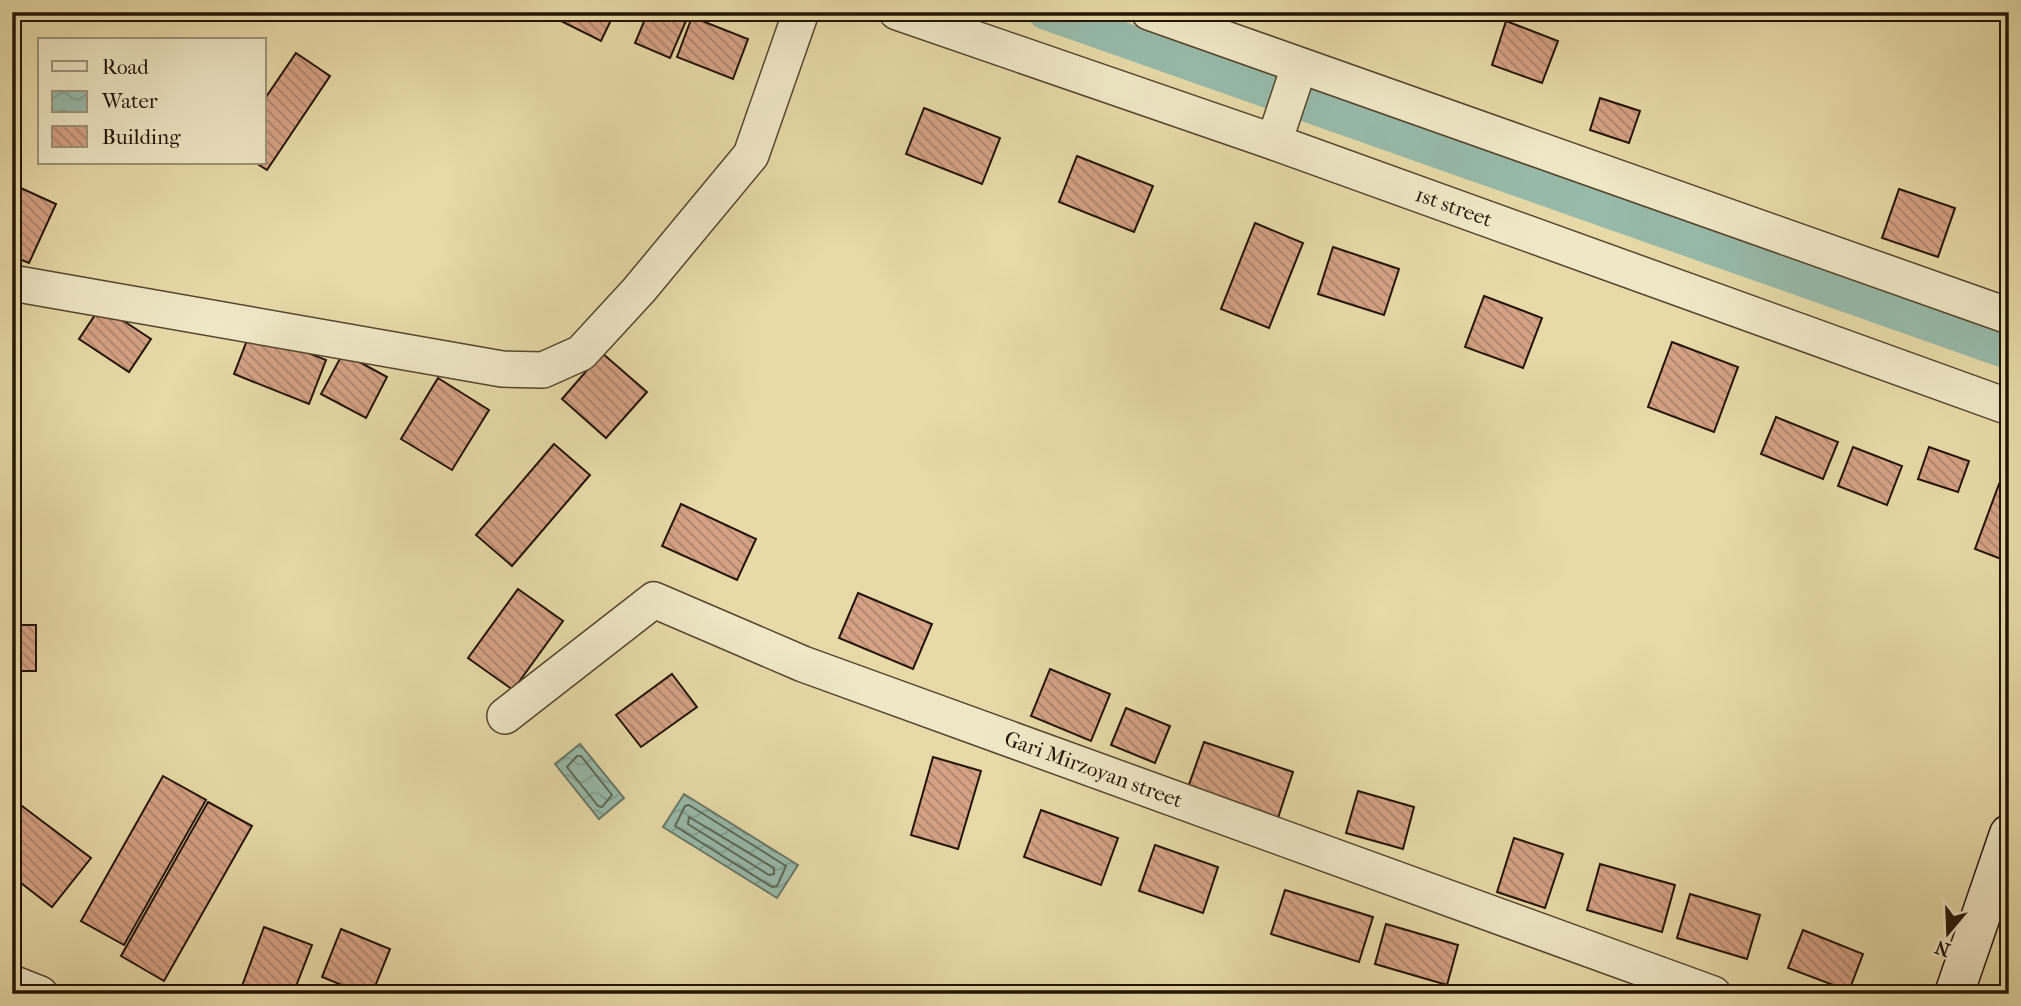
<svg xmlns="http://www.w3.org/2000/svg" width="2021" height="1006" viewBox="0 0 2021 1006" font-family="'IM FELL French Canon',serif">
  <style>
    .water { fill: url(#water-waves); stroke: #697868; stroke-width: 2 }
    .lines { fill: none; stroke-linecap: round; stroke-linejoin: round }
    .shore { stroke: #5d6758; stroke-width: 2 }
    .canal { stroke: #97baaa; stroke-width: 35 }
    .building { fill: url(#building-back-hatch); stroke: #231405; stroke-width: 2 }
    .minor-casing { stroke: #54462e; stroke-width: 38 }
    .secondary-casing { stroke: #231405; stroke-width: 41 }
    .minor { stroke: #efe7c6; stroke-width: 35 }
    .secondary { stroke: #efe7c6; stroke-width: 38 }
    .labels { text-anchor: middle; stroke-width: 5; stroke-linejoin: round; paint-order: stroke }
    .street-label { font-size: 21px; fill: #231405; stroke: #efe7c6 }
  </style>
  <defs>
    <pattern id="water-waves" width="16" height="10" patternUnits="userSpaceOnUse" patternTransform="scale(1.75)"><rect width="16" height="10" fill="#97baaa"/><path d="M0 5q4-4 8 0t8 0" fill="none" stroke="#829f91"/></pattern>
    <pattern id="building-back-hatch" width="6" height="6" patternUnits="userSpaceOnUse" patternTransform="scale(1.75)"><rect width="6" height="6" fill="#d5a285"/><path d="M-1 5l2 2M0 0l6 6M5-1l2 2" fill="none" stroke="#ac836b"/></pattern>
  </defs>
  <rect width="100%" height="100%" fill="#e7daa8"/>
  <filter id="stains"><feTurbulence type="fractalNoise" baseFrequency=".00286" numOctaves="4"/><feColorMatrix values="0 0 0 0 .2 0 0 0 0 .09 0 0 0 0 .02 0 0 0 .5 -.17"/></filter>
  <radialGradient id="worn" r=".72"><stop offset=".6" stop-color="#630" stop-opacity="0"/><stop offset="1" stop-color="#630" stop-opacity=".3"/></radialGradient>
  <g class="water">
    <path d="M580,744L624,798L599,819L555,764Z"/>
    <path d="M684,794L798,865L777,898L663,827Z"/>
  </g>
  <g class="lines">
    <g class="shore">
      <path d="M577,756H581L612,795L602,807L598,806L567,767Z"/>
      <path d="M689,805L786,866L777,886L772,887L675,826L685,806Z"/>
      <path d="M689,817L774,868V874L769,875L688,824Z"/>
    </g>
    <path class="canal" d="M1045,12L2009,352"/>
  </g>
  <g class="building">
    <path d="M563,12H615L601,41L559,20Z"/>
    <path d="M648,12L689,14L670,58L635,43Z"/>
    <path d="M692,17L748,39L733,79L677,57Z"/>
    <path d="M1506,21L1558,41L1542,83L1492,65Z"/>
    <path d="M296,53L330,76L267,170L256,163H264V100Z"/>
    <path d="M1600,98L1640,111L1629,143L1590,130Z"/>
    <path d="M924,108L1000,138L982,184L906,154Z"/>
    <path d="M1077,156L1153,186L1134,232L1059,202Z"/>
    <path d="M12,184L56,204L29,263L12,256Z"/>
    <path d="M1899,189L1955,208L1938,257L1882,238Z"/>
    <path d="M1255,223L1303,243L1269,328L1221,309Z"/>
    <path d="M1333,247L1399,269L1384,315L1318,294Z"/>
    <path d="M1484,296L1542,318L1523,368L1465,347Z"/>
    <path d="M101,306L151,339L129,372L79,339Z"/>
    <path d="M251,330L326,360L309,404L234,374Z"/>
    <path d="M1672,342L1738,367L1714,432L1648,407Z"/>
    <path d="M343,353L387,377L366,418L321,394Z"/>
    <path d="M602,353L647,392L606,438L562,399Z"/>
    <path d="M438,378L489,410L452,470L401,439Z"/>
    <path d="M1776,417L1838,442L1823,479L1761,454Z"/>
    <path d="M554,444L590,475L512,566L476,535Z"/>
    <path d="M1853,447L1902,466L1887,505L1838,486Z"/>
    <path d="M1929,447L1969,461L1958,492L1918,479Z"/>
    <path d="M1999,484L2009,487V562L1975,549Z"/>
    <path d="M681,504L756,539L737,580L662,546Z"/>
    <path d="M518,589L563,621L513,690L468,658Z"/>
    <path d="M858,593L932,624L913,669L839,638Z"/>
    <rect x="12" y="625" width="24" height="46"/>
    <path d="M1050,669L1110,694L1091,741L1031,716Z"/>
    <path d="M672,674L697,707L641,747L616,715Z"/>
    <path d="M1126,708L1170,726L1155,763L1111,745Z"/>
    <path d="M1204,742L1293,772L1276,824L1186,793Z"/>
    <path d="M933,757L981,771L958,849L911,835Z"/>
    <path d="M163,776L206,800L124,945L81,921Z"/>
    <path d="M1358,791L1414,807L1403,849L1346,833Z"/>
    <path d="M208,802L252,826L164,981L121,956Z"/>
    <path d="M18,803L91,858L52,907L12,876V810Z"/>
    <path d="M1041,810L1118,838L1101,885L1024,857Z"/>
    <path d="M1514,838L1563,854L1545,908L1497,892Z"/>
    <path d="M1155,845L1218,867L1203,913L1139,891Z"/>
    <path d="M1600,864L1675,885L1662,932L1587,910Z"/>
    <path d="M1285,890L1373,917L1359,962L1271,934Z"/>
    <path d="M1690,894L1760,915L1747,959L1677,938Z"/>
    <path d="M1386,924L1458,945L1447,985L1375,964Z"/>
    <path d="M264,927L312,945L293,994H239Z"/>
    <path d="M341,929L390,949L372,994H364L322,977Z"/>
    <path d="M1803,930L1863,954L1849,991L1788,968Z"/>
  </g>
  <g class="lines">
    <defs>
      <g id="minor">
        <path id="s1" d="M897,12L1274,142L2009,407"/>
        <path d="M1149,12L2009,316"/>
        <path d="M1274,142L1299,67"/>
        <path d="M12,283L502,369L543,370L581,353L639,290L751,155L801,12"/>
        <path id="s2" d="M505,716L654,600L803,664L1713,994"/>
        <path d="M12,983L40,994"/>
      </g>
      <path id="secondary" d="M1954,994L2009,834"/>
    </defs>
    <use href="#minor" class="minor-casing"/>
    <use href="#secondary" class="secondary-casing"/>
    <use href="#minor" class="minor"/>
    <use href="#secondary" class="secondary"/>
  </g>
  <g class="labels">
    <g class="street-label">
      <text dy="7" stroke="none"><textPath href="#s1" startOffset="590">1st street</textPath></text>
      <text dy="7" stroke="none"><textPath href="#s2" startOffset="660">Gari Mirzoyan street</textPath></text>
    </g>
  </g>
  <rect width="2021" height="1006" fill="none" stroke="#e7daa8" stroke-width="42"/>
  <rect x="14" y="14" width="1993" height="978" fill="none" stroke="#231405" stroke-width="3.5"/>
  <rect x="21" y="21" width="1979" height="964" fill="none" stroke="#231405" stroke-width="2"/>
  <rect x="38" y="38" width="228" height="126" fill="#efe7c6" stroke="#9d9379" stroke-width="2"/>
  <rect x="52" y="61" width="35" height="10" fill="#efe7c6" stroke="#9d9379" stroke-width="2"/>
  <text x="102" y="74" font-size="21" fill="#231405">Road</text>
  <rect x="52" y="91" width="35" height="21" fill="url(#water-waves)" stroke="#9d9379" stroke-width="2"/>
  <text x="102" y="108" font-size="21" fill="#231405">Water</text>
  <rect x="52" y="126" width="35" height="21" fill="url(#building-back-hatch)" stroke="#9d9379" stroke-width="2"/>
  <text x="102" y="144" font-size="21" fill="#231405">Building</text>
  <g transform="translate(1948 933) rotate(199)" stroke="#efe7c6" stroke-width="5" paint-order="stroke">
  <path d="M0-5L12 26L0 18L-12 26Z" fill="#231405"/>
  <text y="-10" font-size="19" font-weight="bold" text-anchor="middle" fill="#231405">N</text>
  </g>
  <rect width="100%" height="100%" filter="url(#stains)"/>
  <rect width="100%" height="100%" fill="url(#worn)"/>
</svg>
